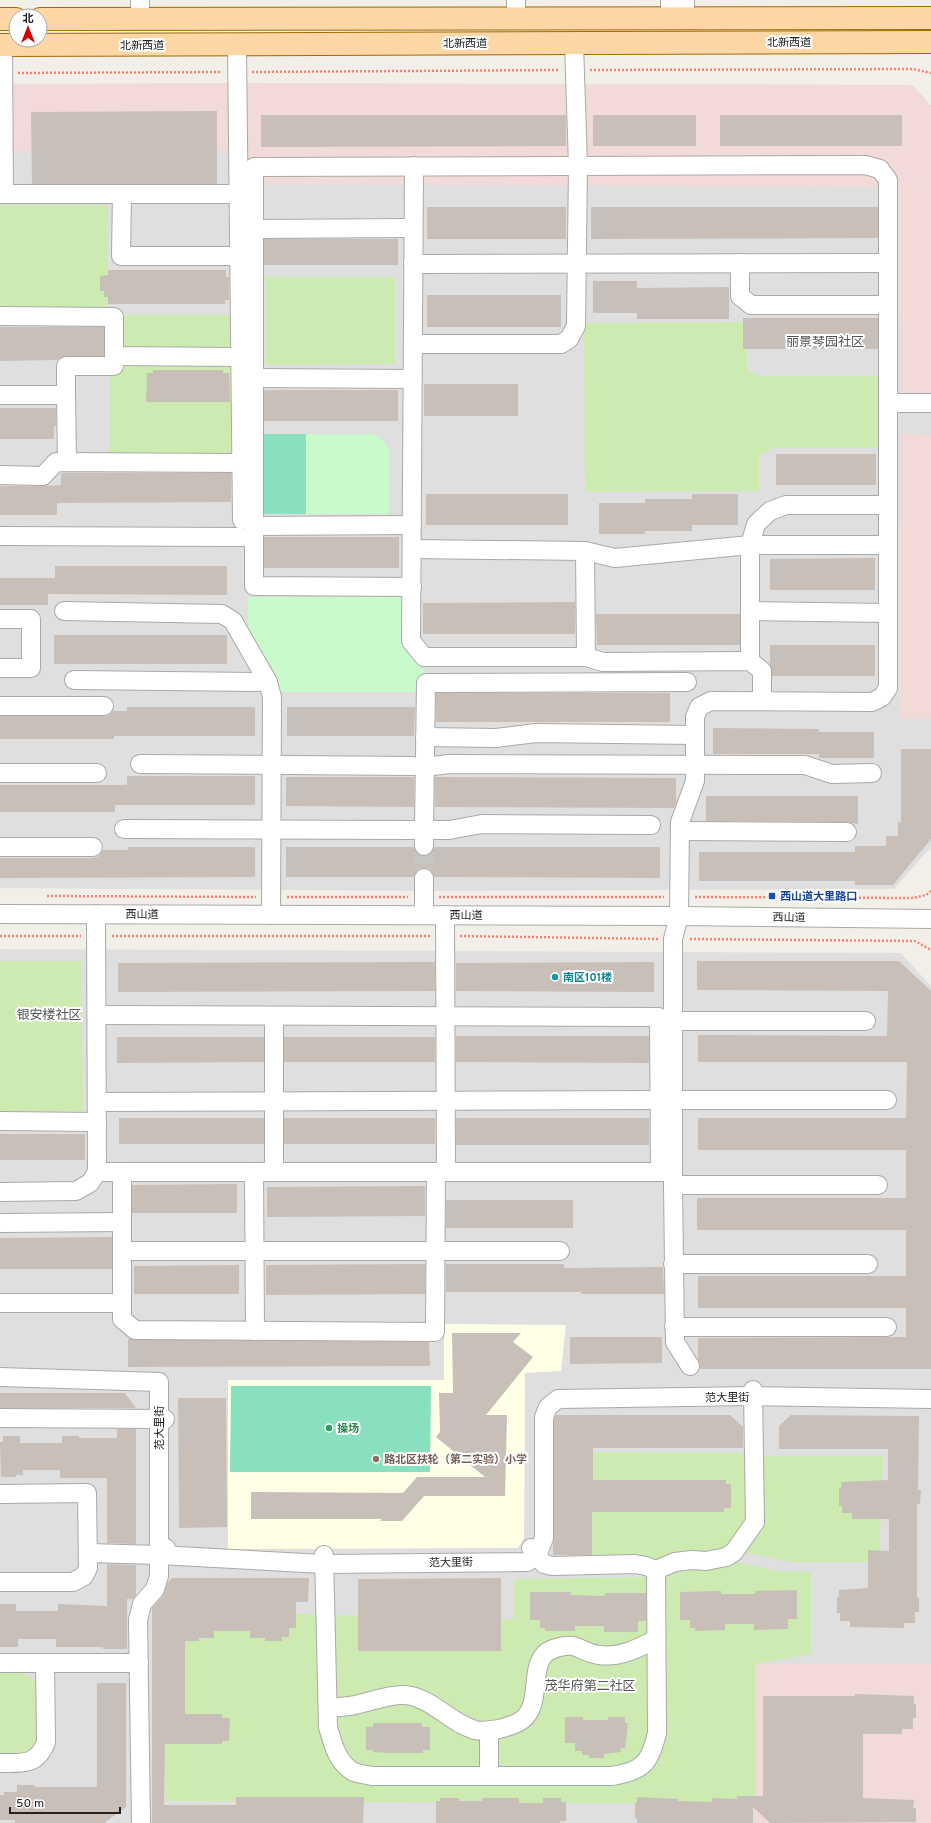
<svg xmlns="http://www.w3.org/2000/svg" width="931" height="1823" viewBox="0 0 931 1823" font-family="Overpass,'Noto Sans SC',sans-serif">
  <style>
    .residential { fill: #e0dfdf; fill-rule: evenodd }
    .commercial { fill: #f2dad9 }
    .education { fill: #ffffe5 }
    .grass { fill: #cdebb0 }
    .park { fill: #c8facc }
    .pitch { fill: #88e0be }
    .building { fill: #c7bfb8 }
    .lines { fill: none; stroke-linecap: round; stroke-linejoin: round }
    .minor-tunnel { stroke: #c8c6c1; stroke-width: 18; stroke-dasharray: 18 9; stroke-linecap: butt }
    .minor-casing { stroke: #a9a9a9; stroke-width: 20 }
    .major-casing { stroke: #a06b00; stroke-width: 24 }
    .path { stroke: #fa8072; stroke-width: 2.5; stroke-dasharray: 2 2; stroke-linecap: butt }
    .minor { stroke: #fff; stroke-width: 18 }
    .major { stroke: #fcd6a4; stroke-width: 22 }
    .transit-dot { fill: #1a4fb4; stroke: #fff; stroke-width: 1.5 }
    .culture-dot { fill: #0f9aa8; stroke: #fff; stroke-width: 1.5 }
    .leisure-dot { fill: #2e9e5b; stroke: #fff; stroke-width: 1.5 }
    .education-dot { fill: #8d6e63; stroke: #fff; stroke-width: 1.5 }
    .labels { text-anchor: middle; stroke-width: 4; stroke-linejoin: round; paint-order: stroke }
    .street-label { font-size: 11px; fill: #222; stroke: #fff }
    .transit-label { font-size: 11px; font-weight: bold; fill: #164399; stroke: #fff; text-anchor: start }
    .culture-label { font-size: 11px; font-weight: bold; fill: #0d838f; stroke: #fff; text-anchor: start }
    .leisure-label { font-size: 11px; font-weight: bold; fill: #27864d; stroke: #fff; text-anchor: start }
    .education-label { font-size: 11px; font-weight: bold; fill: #785e54; stroke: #fff; text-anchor: start }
    .quarter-label { font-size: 13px; fill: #555; stroke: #fff }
  </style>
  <rect width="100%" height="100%" fill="#f2efe9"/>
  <g class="residential">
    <path d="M0,84L913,85L931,106V847L894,889L425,891L0,888Z"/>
    <path d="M0,949L901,953L931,986V1664H755V1823H0ZM566,1325L525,1372L524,1538L228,1380H444Z"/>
  </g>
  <g class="commercial">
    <path d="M243,83L913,85L931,106V395L902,396L899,187L244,184L243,151L0,152V84Z"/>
    <path d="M902,434L931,435V719L899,718Z"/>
    <rect x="755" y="1664" width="176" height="159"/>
  </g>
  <path class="education" d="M444,1324L566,1325L561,1371L525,1373L524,1538L518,1548L228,1549V1380H444Z"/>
  <g class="grass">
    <path d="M0,205H108L107,317L0,316Z"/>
    <path d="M265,277H395V364L266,365Z"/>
    <rect x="110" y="315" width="124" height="139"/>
    <path d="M747,322V370L760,376H883V448H773L759,456V491L585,492L584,323Z"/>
    <path d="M81,961L83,1111L0,1112V961Z"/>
    <path d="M587,1452L746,1453L747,1527L730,1547L655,1562L587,1563Z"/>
    <path d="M761,1456H883L879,1562H791L744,1552Z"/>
    <path d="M738,1562L776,1571L811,1572V1654L755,1664L756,1804L165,1801L167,1611L513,1619L514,1579L650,1577Z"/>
    <path d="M0,1672C15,1672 28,1670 37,1684C38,1701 46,1748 25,1754C18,1756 8,1755 0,1755Z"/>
  </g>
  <g class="park">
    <path d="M264,434H373L382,439L389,449V514H264Z"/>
    <path d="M248,597H402V647L427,674V692H280L278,678L248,628Z"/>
  </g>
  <g class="pitch">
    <rect x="264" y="434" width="42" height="80"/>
    <path d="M231,1386H431L430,1472H230Z"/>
  </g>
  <g class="building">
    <path d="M217,111V184H32L31,112Z"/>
    <path d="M261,115H566V146L261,147Z"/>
    <rect x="593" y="115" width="103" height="31"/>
    <rect x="720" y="115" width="182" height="31"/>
    <rect x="427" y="207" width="139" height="32"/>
    <path d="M591,207H878V238L591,239Z"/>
    <rect x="264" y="239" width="134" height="26"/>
    <path d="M108,270H226V277H229V300H225V304H108V297H104V291H100V276L108,275Z"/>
    <path d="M593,281H637V288L729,287V319H637V313H593Z"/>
    <rect x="427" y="295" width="134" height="32"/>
    <rect x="743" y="318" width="135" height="31"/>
    <path d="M0,327H104V356H66L57,360L0,361Z"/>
    <path d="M153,370H223V373H229L230,402H146L147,373H153Z"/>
    <rect x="424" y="384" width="94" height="32"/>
    <rect x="264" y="390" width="134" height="31"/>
    <path d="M0,408H56V426H54V439H0Z"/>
    <rect x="776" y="454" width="100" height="31"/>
    <path d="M61,473H231V502L57,503V515H0V486H43L61,485Z"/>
    <rect x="426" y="494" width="142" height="31"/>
    <path d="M692,494H738V525H692V531H645V534H599V503H645V499H692Z"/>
    <rect x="264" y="537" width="135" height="31"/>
    <path d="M875,558V590H770V559Z"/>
    <path d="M55,566H227V595L48,594V605H0V578H55Z"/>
    <path d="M575,602V634H423V603Z"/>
    <path d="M596,614H740V645H597Z"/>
    <rect x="54" y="635" width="173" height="29"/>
    <path d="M770,645H875V676H772L770,665Z"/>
    <rect x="436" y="693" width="234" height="29"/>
    <path d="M127,707H255V736H114V739H0V716H104L109,715L113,711H127Z"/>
    <path d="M287,707H415L414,736H287Z"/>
    <path d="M713,728L819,729V732H874V758H819V754H713Z"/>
    <path d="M901,749H931V839L893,885H855V881H699V852H855V846H886V836H898V822H901Z"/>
    <path d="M127,776H255V805H115V812H0V785H127Z"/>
    <path d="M286,777H414V807L286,806Z"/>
    <path d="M435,777L676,778V803L674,808L435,807Z"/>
    <path d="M706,796H858V824L847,822L706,821Z"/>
    <path d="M128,847H255V877L0,878V858H93L99,856L103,850H128Z"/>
    <path d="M286,847H414L418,855L424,856L430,855L434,847H660V878L434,877L430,869L424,868L418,869L414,877H286Z"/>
    <path d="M697,961H899L931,991V1369H700V1365L698,1359V1338L906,1337V1308H698V1276H906V1230H697V1198H906V1150H698V1118H906L907,1062H698V1035L887,1036L888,991L697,990Z"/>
    <path d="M435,962V991L118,992V963Z"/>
    <path d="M654,962V992L456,991V963Z"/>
    <path d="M649,1036V1063L456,1062V1036Z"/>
    <path d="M117,1037H264V1062L117,1063Z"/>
    <rect x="284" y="1037" width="151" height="25"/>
    <rect x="119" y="1118" width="145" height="26"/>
    <rect x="284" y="1118" width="151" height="26"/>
    <rect x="456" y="1118" width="193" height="27"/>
    <rect x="0" y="1134" width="85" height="26"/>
    <path d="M237,1184V1213H132V1185Z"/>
    <path d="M425,1186V1216L267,1217V1187Z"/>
    <rect x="446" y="1200" width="127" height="28"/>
    <path d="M112,1237V1269H0V1238Z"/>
    <path d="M425,1264V1294L266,1295V1265Z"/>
    <path d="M446,1264H564V1268L663,1267L664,1294H581V1292H446Z"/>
    <path d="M239,1265V1294H134V1266Z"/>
    <path d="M452,1333H521L513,1342L533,1357L486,1415H507L505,1496H424L402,1521H380L382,1519H251V1492L403,1493L417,1477H485L436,1437L440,1432L439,1393H453Z"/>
    <path d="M570,1337H662V1363L570,1364Z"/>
    <path d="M128,1339L429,1342L430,1366L128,1367Z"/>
    <path d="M0,1393H125L136,1408H0Z"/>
    <path d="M178,1398H226L227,1527L179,1528Z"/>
    <path d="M556,1415H730L743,1427V1448H593V1480H726V1484H731V1508H724V1512H592V1555H553L554,1419Z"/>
    <path d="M791,1415L919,1416L918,1490H921L920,1504H917V1598H919V1612H915V1623H904V1628L850,1627V1621H840V1613H837V1597H839V1590L868,1588V1550L889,1551V1519H852V1513H842V1506H839V1488H841V1482L888,1480V1449H779V1426Z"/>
    <path d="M117,1429H136V1544L107,1543V1478H60V1470H23V1475H16V1477H1L0,1442H3V1436H20V1443H62V1436H79V1438H117Z"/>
    <path d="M107,1564L136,1565V1595L133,1599H127V1649H103V1647H56V1639H18V1647H0V1604H16V1611H58V1604L107,1606Z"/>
    <path d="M172,1578H309L308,1602H296V1628H289V1637H282V1641H265V1638H250V1631H214V1638H199V1641H185V1714H222V1718H230L229,1741H222V1744H165L164,1805H236V1797H364L363,1823H152V1608L163,1596L168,1582Z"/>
    <path d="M501,1578V1651H358V1579Z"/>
    <path d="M797,1590V1619H788V1629L754,1630V1624H725V1630L695,1631V1628H690V1620H680V1592L721,1591V1594H755V1591Z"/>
    <path d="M530,1592H571V1595L605,1596V1593H646V1621H638V1632H604V1626H575V1631H545V1628H540V1620H530Z"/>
    <path d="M97,1683H126V1807L104,1823H15V1820H0V1795H4V1792H17V1785H35V1787H97Z"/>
    <path d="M855,1694L914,1696V1704H916V1718H913V1729H902V1734H863V1798L914,1800L913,1808H916V1822L770,1823L753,1807V1823H637V1818H635V1803H637V1797L678,1799V1801L712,1802V1798L737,1799V1796H763V1696H855Z"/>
    <path d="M565,1717H583V1720H608V1717H625V1723H628L625,1748H620L621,1752L604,1754V1758H589V1755H582V1751H575V1743H565Z"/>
    <path d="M373,1723H422V1727H430V1750H423V1753H390L373,1752V1750H366V1727H373Z"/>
    <path d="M440,1798H459V1801H482V1798H519V1803H543V1798H561V1802H566V1821H560V1823H436V1801H440Z"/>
  </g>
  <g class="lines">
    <path class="minor-tunnel" d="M424,846V878"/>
    <defs>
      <g id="minor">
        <path d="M140,0V19"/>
        <path d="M670,0V18"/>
        <path d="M685,0V18"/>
        <path d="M516,18V0"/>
        <path d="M3,45L4,194"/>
        <path d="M237,45L242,520"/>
        <path d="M414,166L411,641L424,657H586L603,662L750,661L762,671V701"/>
        <path d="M0,194H122L121,256H239"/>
        <path d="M122,194H239"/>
        <path d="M254,229L413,228"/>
        <path d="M740,263V296L751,305H888"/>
        <path d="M413,264L888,263"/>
        <path d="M0,316L114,317V356L240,357"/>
        <path d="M413,344H561L569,339L576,326L578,166L574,43"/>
        <path d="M254,378L412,379"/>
        <path d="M0,395H66V366H114V356"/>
        <path d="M66,395L67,462"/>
        <path d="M888,403H931"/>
        <path d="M0,475L43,476L56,462L241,463"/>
        <path d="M254,526L412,525"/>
        <path d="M0,536L242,537"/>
        <path d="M412,549L585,551L615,558L750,545L756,524L770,511L786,505H888"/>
        <path d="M585,551L586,657"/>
        <path d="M412,587L254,586V167L865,165L880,169L888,180V688L882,697L872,702L711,701L699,707L695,717V781L680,822L679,916L673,939V1185L675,1342L690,1366"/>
        <path d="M64,611L222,614L233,621L268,682L272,697L271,915"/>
        <path d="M750,611L888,613"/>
        <path d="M0,619H31V668H0"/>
        <path d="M750,661V545H888"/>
        <path d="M74,680L268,682"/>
        <path d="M0,706H104"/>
        <path d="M425,737L496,738L536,733L695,735"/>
        <path d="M140,764L413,766"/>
        <path d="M425,767L449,764L805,765L832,774L872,773"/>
        <path d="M0,773H97"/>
        <path d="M124,829L415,830"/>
        <path d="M424,830L426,683L687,682"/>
        <path d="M680,831L847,832"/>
        <path d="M424,846V830H449L482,824L651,825"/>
        <path d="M0,847H93"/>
        <path d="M0,914L679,916L931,919"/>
        <path d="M424,915V878"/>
        <path d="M445,915L446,1172"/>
        <path d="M97,1015L659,1017L660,1172"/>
        <path d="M274,1016V1172"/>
        <path d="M673,1021H866"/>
        <path d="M673,1100H887"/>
        <path d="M97,1102L659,1100"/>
        <path d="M0,1121L97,1122"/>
        <path d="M97,1172H670"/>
        <path d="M122,1172V1319L135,1330L435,1332L436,1172"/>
        <path d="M254,1172L255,1331"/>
        <path d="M673,1185H878"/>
        <path d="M0,1192L76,1191L90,1183L97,1172L96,914"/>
        <path d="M0,1223L122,1222"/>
        <path d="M122,1251H560"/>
        <path d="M673,1264H868"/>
        <path d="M0,1303H122"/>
        <path d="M674,1327H887"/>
        <path d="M0,1377L159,1382V1576L155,1589L142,1604L138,1620L141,1823"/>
        <path d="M0,1418L165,1419"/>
        <path d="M0,1494L87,1493L88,1568L84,1576L73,1582H0"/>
        <path d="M531,1548L544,1564L552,1566L635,1564L646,1566L656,1570"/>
        <path d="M88,1553L159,1555L166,1548"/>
        <path d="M159,1555L323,1564L527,1562L537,1556L544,1538V1417L548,1407L558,1399L753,1396L931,1399"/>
        <path d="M324,1555L328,1727C333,1744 337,1763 354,1772C359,1774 367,1775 372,1776H612C643,1771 650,1763 657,1733L656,1570L675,1562L692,1560L706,1561L726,1557L734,1552L755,1522L753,1390"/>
        <path d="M0,1663H139"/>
        <path d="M328,1708C337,1707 346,1707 355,1705C371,1702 388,1694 405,1695C431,1697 450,1723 475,1730C483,1732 492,1730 499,1729C507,1727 515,1725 522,1720C545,1703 525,1659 553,1649C578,1640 578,1652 599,1655C620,1658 639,1648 656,1639"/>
        <path d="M489,1731V1776"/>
        <path d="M0,1763C22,1763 37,1766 46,1742L45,1663"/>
      </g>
      <g id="major">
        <path d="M0,19H16"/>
        <path d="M40,19L931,18"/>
        <path d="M0,45L931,42"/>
      </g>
    </defs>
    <use href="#minor" class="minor-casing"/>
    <use href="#major" class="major-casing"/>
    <g class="path">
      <path d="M590,70L913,69L931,73"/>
      <path d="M252,72L559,70"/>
      <path d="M18,73L221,72"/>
      <path d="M47,896L256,897"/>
      <path d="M287,897H408"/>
      <path d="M439,897H664"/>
      <path d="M695,897L914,898L926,895L931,891"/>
      <path d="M0,936H81"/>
      <path d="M112,936H431"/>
      <path d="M460,936L659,939"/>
      <path d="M690,939L915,941L931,950"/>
    </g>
    <use href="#minor" class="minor"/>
    <use href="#major" class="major"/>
  </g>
  <rect class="transit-dot" x="768" y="892" width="8" height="8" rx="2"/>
  <circle class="culture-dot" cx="555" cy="977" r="4"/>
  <circle class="leisure-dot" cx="329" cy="1428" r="4"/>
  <circle class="education-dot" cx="376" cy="1459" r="4"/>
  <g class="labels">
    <g class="street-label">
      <text x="789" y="46">北新西道</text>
      <text x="465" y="47">北新西道</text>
      <text x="142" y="49">北新西道</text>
      <text x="142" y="918">西山道</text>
      <text x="466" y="919">西山道</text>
      <text transform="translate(789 917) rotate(1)" y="4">西山道</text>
      <text x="727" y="1401">范大里街</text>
      <text transform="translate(159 1428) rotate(-90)" y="4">范大里街</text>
      <text transform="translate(451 1562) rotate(-1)" y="4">范大里街</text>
    </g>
    <g class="transit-label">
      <text x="780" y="900">西山道大里路口</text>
    </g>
    <g class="culture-label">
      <text x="563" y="981">南区101楼</text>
    </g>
    <g class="leisure-label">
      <text x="337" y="1432">操场</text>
    </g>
    <g class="education-label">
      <text x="384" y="1463">路北区扶轮（第二实验）小学</text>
    </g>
    <g class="quarter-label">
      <text x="825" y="346">丽景琴园社区</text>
      <text x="49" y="1019">银安楼社区</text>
      <text x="590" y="1690">茂华府第二社区</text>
    </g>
  </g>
  <g transform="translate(28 28)"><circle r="19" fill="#ffffff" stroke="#a7a7a7"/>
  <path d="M0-3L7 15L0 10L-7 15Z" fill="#d40000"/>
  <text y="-6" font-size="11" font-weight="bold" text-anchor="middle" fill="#222222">北</text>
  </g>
  <path d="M10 1807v6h110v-6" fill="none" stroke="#222222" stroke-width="2"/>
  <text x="16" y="1807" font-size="12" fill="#222222" stroke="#ffffff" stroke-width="3" paint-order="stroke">50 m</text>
</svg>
